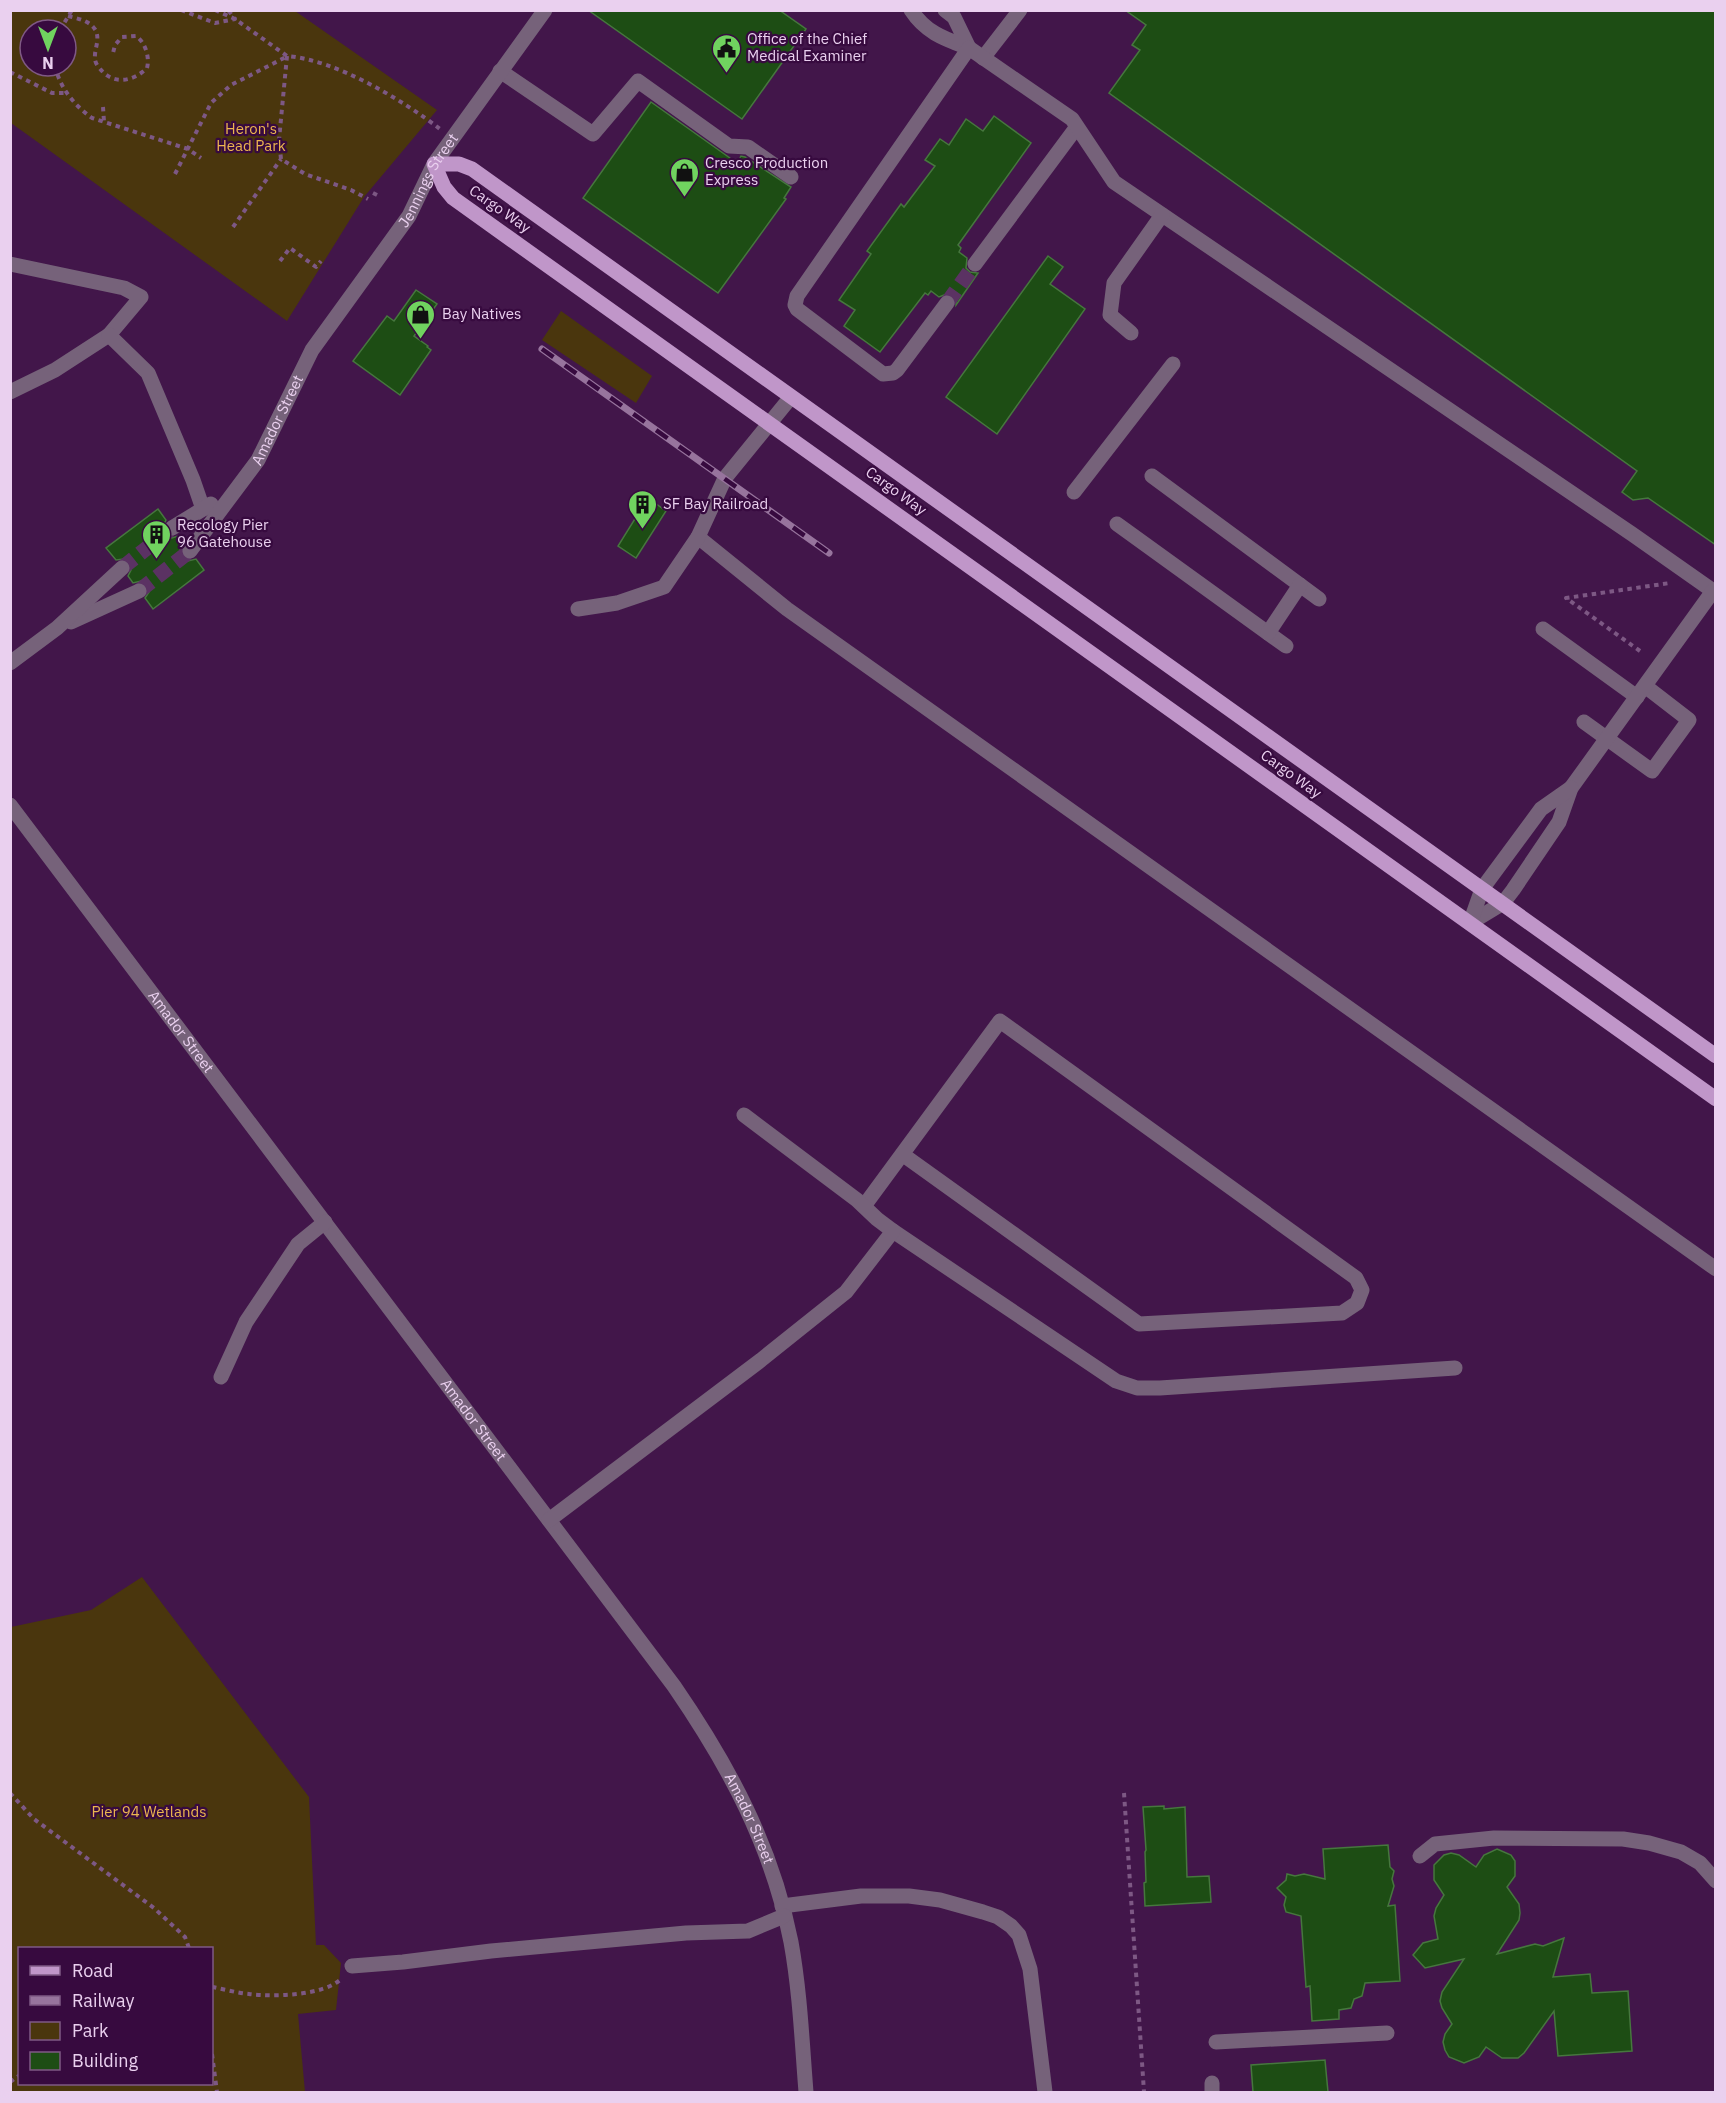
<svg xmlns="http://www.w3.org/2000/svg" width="1726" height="2103" viewBox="0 0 1726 2103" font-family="'IBM Plex Sans',sans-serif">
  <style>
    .green { fill: #4a360d; fill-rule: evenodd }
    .building { fill: #1d4d14; stroke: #46773e; stroke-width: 1.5 }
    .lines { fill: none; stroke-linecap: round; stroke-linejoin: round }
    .minor-tunnel { stroke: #5b3263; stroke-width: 15; stroke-dasharray: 15 8; stroke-linecap: butt }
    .path { stroke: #7d5884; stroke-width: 4; stroke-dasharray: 4.5 4.5; stroke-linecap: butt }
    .minor { stroke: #76627a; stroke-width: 15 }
    .major { stroke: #c096c9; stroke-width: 15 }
    .rail-casing { stroke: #97749d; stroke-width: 7 }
    .rail { stroke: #370a3f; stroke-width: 4.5; stroke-dasharray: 14; stroke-linecap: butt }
    .labels { text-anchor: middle; stroke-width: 4.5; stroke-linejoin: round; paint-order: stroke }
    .poi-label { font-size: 15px; fill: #ead0ef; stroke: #370a3f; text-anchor: start }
    .park-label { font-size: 15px; fill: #ecb64f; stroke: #370a3f }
    .street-label { font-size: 15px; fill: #ead0ef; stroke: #370a3f }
  </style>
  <rect width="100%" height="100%" fill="#42164a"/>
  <g class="green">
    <path d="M11,10L295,11L437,110L364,197L287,321L11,123ZM30,30H66V66H30Z"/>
    <path d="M561,311L652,376L636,403L542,340Z"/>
    <path d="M142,1577L309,1797L316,1945H324L341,1963L336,2010L298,2014L305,2092H11V1627L91,1610ZM212,1948V2084H20V1948Z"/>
  </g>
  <g class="building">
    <path d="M588,10H779L806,29L742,119Z"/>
    <path d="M1125,10H1716V545L1648,498L1633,500L1622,492L1637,471L1109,93L1140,50L1132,45L1146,25Z"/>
    <path d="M651,102L737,163L741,156L745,157L791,187L784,198L786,199L718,293L583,198Z"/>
    <path d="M994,116L1031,143L958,245L961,248L959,252L967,258L966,268L970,272L978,273L956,305V299L949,293L939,297L931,291L928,295L925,293L880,352L844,326L855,310L839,300L871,254L867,251L901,204L904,207L935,166L925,160L940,139L949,145L966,119L983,131Z"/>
    <path d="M1048,256L1063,267L1050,284L1085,309L997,434L946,397Z"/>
    <path d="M416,290L437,304L414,336L428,346L427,347L431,350L400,395L353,361L387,316L394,321Z"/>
    <path d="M648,498L666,511L636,558L618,546Z"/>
    <path d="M158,509L166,520L162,528L164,534L172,538L178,536L184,543L180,549L181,555L188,561L196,559L204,570L153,609L145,598L149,592L148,586L141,581L133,583L128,576L131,570L130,562L124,559L116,560L106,548Z"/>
    <path d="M1164,1806V1809L1185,1807L1187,1877L1209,1876L1211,1902L1145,1906L1144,1883L1146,1882L1145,1852L1146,1850L1143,1807Z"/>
    <path d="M1388,1845L1390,1867L1394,1871L1392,1879L1394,1886L1388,1906L1395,1905L1400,1981L1365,1983L1362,1996L1354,1999L1351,2008L1339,2010V2019L1312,2021L1310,1986L1306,1987L1301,1916L1286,1912L1284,1905L1286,1897L1277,1888L1286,1880L1287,1874L1295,1876L1304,1874L1325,1879L1323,1849Z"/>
    <path d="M1497,1849L1511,1855L1515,1861V1876L1507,1887L1519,1904L1520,1913L1519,1920L1497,1954L1535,1944L1543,1946L1564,1938L1553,1977L1590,1974L1592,1993L1628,1991L1632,2051L1558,2056L1554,2011L1524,2053L1518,2058H1502L1486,2047L1479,2057L1464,2063L1449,2057L1445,2050L1443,2042L1445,2034L1452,2024L1442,2008L1440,2001L1442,1992L1464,1959L1425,1968L1413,1955L1423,1943L1438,1939L1434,1916L1436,1908L1444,1895L1434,1880V1865L1444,1855L1451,1853L1459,1855L1476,1867L1484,1855Z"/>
    <path d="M1325,2060L1328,2092H1253L1251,2065Z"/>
  </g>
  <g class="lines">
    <g class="minor-tunnel">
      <path d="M947,303L975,264"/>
      <path d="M122,568L172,528"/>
      <path d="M139,591L190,551"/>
    </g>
    <g class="path">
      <path d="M181,10L215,23L235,19L228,10"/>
      <path d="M215,10L235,19L287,56C336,60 401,99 440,129"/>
      <path d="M68,16C79,19 91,21 96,31C100,41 94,49 95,59C95,63 99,68 102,71C115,85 134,81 147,68C150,57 145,42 136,36L122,37L115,45L113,53"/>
      <path d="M60,30L72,10"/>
      <path d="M287,56L279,140L281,159L305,174L351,190L368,199"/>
      <path d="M55,66C60,88 74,105 92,118L188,149L201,158"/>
      <path d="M10,72L52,93H66"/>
      <path d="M103,107L104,122"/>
      <path d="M175,174L211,103L231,85L286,57"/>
      <path d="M373,193L377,195"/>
      <path d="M233,227L281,159"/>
      <path d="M280,261L290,248L316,267L321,261"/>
      <path d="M1640,651L1566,598L1670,583"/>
      <path d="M10,1793L34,1819L154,1908L185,1937L189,1948"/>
      <path d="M1124,1793L1144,2092"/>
      <path d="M212,1987C224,1989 237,1993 249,1994C273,1997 325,1996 342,1978"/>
      <path d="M212,2054L217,2092"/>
      <path d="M10,2082L20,2075"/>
    </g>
    <g class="minor">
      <path d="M911,10C926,33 945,39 969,48L954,17L945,10"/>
      <path d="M983,58L1020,10"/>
      <path d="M500,71L593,134L638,81L729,146L748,147L791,177"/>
      <path d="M10,264L124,288L141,297L109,335L55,370L10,392"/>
      <path d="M975,264L1076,128"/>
      <path d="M947,303L897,370L893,373L883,374L797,309L795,305L797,296L969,48L1072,119L1114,182L1632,534L1716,593"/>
      <path d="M1131,333L1110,315L1114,283L1162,215"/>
      <path d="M109,335L148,373L193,480L203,509"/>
      <path d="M1152,476L1319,599"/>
      <path d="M1074,492L1173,364"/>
      <path d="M1117,524L1286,646"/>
      <path d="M172,528L211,504"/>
      <path d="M698,537L787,609L1716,1269"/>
      <path id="s1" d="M190,551L258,460L312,350L409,216L434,164L545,10"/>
      <path d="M578,609L617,603L664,587L698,537L725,478L791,397"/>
      <path d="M71,622L139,591"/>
      <path d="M1543,629L1637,697"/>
      <path d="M1268,633L1300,585"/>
      <path d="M10,663L57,628L122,568"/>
      <path d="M1584,722L1652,771L1689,720L1645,686"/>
      <path id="s2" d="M10,805L674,1686C729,1766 772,1846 791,1942C800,1992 802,2042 806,2092"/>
      <path d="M1470,923L1503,903L1513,890L1559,822L1571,788L1713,591"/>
      <path d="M1470,923L1482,889L1541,809L1571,788"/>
      <path d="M864,1206L1000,1021L1356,1278L1362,1290L1357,1303L1342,1313L1139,1324L902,1154"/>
      <path d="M893,1231L1116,1381L1137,1388H1160L1455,1368"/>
      <path d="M221,1377L246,1322L298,1244L325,1222"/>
      <path d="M549,1520L761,1360L846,1292L893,1231L877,1219L857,1200L744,1115"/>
      <path d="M1420,1856L1435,1844L1494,1838L1623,1839L1649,1843L1681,1852L1700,1863L1716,1881"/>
      <path d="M782,1906L861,1896H909L940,1900L983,1912L998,1917L1011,1926L1019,1935L1030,1969L1045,2092"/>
      <path d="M352,1966L403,1962L491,1951L686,1933L748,1931L784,1916"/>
      <path d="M1216,2042L1387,2033"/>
      <path d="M1212,2083V2092"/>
    </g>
    <path class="major" d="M1716,1056L472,169L459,164H434L444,187L453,198L1716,1099"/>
    <defs>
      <path id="rail" d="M542,349L829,553"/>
    </defs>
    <use href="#rail" class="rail-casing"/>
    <use href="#rail" class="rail"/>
  </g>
  <defs>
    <symbol id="civic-pin" viewBox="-11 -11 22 30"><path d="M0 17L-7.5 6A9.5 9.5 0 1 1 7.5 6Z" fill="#70d35f" stroke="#370a3f"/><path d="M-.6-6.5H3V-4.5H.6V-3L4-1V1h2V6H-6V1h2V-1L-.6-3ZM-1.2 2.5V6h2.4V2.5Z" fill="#111"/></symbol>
    <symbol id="shop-pin" viewBox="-11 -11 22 30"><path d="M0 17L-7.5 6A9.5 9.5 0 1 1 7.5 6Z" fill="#70d35f" stroke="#370a3f"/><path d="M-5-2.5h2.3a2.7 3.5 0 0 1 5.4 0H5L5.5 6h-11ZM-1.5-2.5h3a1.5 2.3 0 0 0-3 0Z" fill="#111"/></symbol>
    <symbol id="building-pin" viewBox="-11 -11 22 30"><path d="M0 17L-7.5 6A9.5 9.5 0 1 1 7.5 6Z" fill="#70d35f" stroke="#370a3f"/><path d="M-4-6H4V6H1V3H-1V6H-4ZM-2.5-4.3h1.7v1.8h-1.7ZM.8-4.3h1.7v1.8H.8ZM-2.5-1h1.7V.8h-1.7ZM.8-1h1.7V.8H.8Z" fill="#111"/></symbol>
  </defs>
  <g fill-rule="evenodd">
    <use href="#civic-pin" x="710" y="32" width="33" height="45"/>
    <use href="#shop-pin" x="668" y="156" width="33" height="45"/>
    <use href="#shop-pin" x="404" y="298" width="33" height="45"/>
    <use href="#building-pin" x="626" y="488" width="33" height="45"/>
    <use href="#building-pin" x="140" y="518" width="33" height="45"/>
  </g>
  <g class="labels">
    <g class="poi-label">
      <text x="747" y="44">Office of the Chief<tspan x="747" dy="17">Medical Examiner</tspan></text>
      <text x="705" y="168">Cresco Production<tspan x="705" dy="17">Express</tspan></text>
      <text x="442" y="319">Bay Natives</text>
      <text x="663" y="509">SF Bay Railroad</text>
      <text x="177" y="530">Recology Pier<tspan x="177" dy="17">96 Gatehouse</tspan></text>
    </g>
    <g class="park-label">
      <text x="251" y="134">Heron's<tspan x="251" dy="17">Head Park</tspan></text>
      <text x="149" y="1817">Pier 94 Wetlands</text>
    </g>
    <g class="street-label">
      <text dy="5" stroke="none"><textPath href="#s1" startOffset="442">Jennings Street</textPath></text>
      <text transform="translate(500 209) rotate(35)" y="5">Cargo Way</text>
      <text dy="5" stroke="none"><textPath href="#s1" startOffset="158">Amador Street</textPath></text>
      <text transform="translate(896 491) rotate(36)" y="5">Cargo Way</text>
      <text transform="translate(1291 774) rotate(36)" y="5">Cargo Way</text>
      <text dy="5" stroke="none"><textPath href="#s2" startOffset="284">Amador Street</textPath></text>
      <text dy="5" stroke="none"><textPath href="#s2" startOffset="770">Amador Street</textPath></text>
      <text dy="5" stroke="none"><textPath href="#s2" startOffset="1256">Amador Street</textPath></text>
    </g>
  </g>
  <rect width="1726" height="2103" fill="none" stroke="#ead0ef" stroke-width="24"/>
  <rect x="18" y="1947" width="195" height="138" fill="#370a3f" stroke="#7f5985" stroke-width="1.5"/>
  <rect x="30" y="1966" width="30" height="9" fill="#c096c9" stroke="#7f5985" stroke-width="1.5"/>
  <text x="72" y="1977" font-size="18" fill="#ead0ef">Road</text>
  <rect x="30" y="1996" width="30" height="9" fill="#97749d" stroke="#7f5985" stroke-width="1.5"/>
  <text x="72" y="2007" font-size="18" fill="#ead0ef">Railway</text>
  <rect x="30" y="2022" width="30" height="18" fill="#4a360d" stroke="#7f5985" stroke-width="1.5"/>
  <text x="72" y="2037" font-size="18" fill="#ead0ef">Park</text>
  <rect x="30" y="2052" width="30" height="18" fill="#1d4d14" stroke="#7f5985" stroke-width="1.5"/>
  <text x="72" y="2067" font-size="18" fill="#ead0ef">Building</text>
  <g transform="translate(48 48) rotate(180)"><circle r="28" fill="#370a3f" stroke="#7f5985" stroke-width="1.5"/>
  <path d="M0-4.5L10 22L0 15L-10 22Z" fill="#70d35f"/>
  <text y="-9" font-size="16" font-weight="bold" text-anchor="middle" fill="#ead0ef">N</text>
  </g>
</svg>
